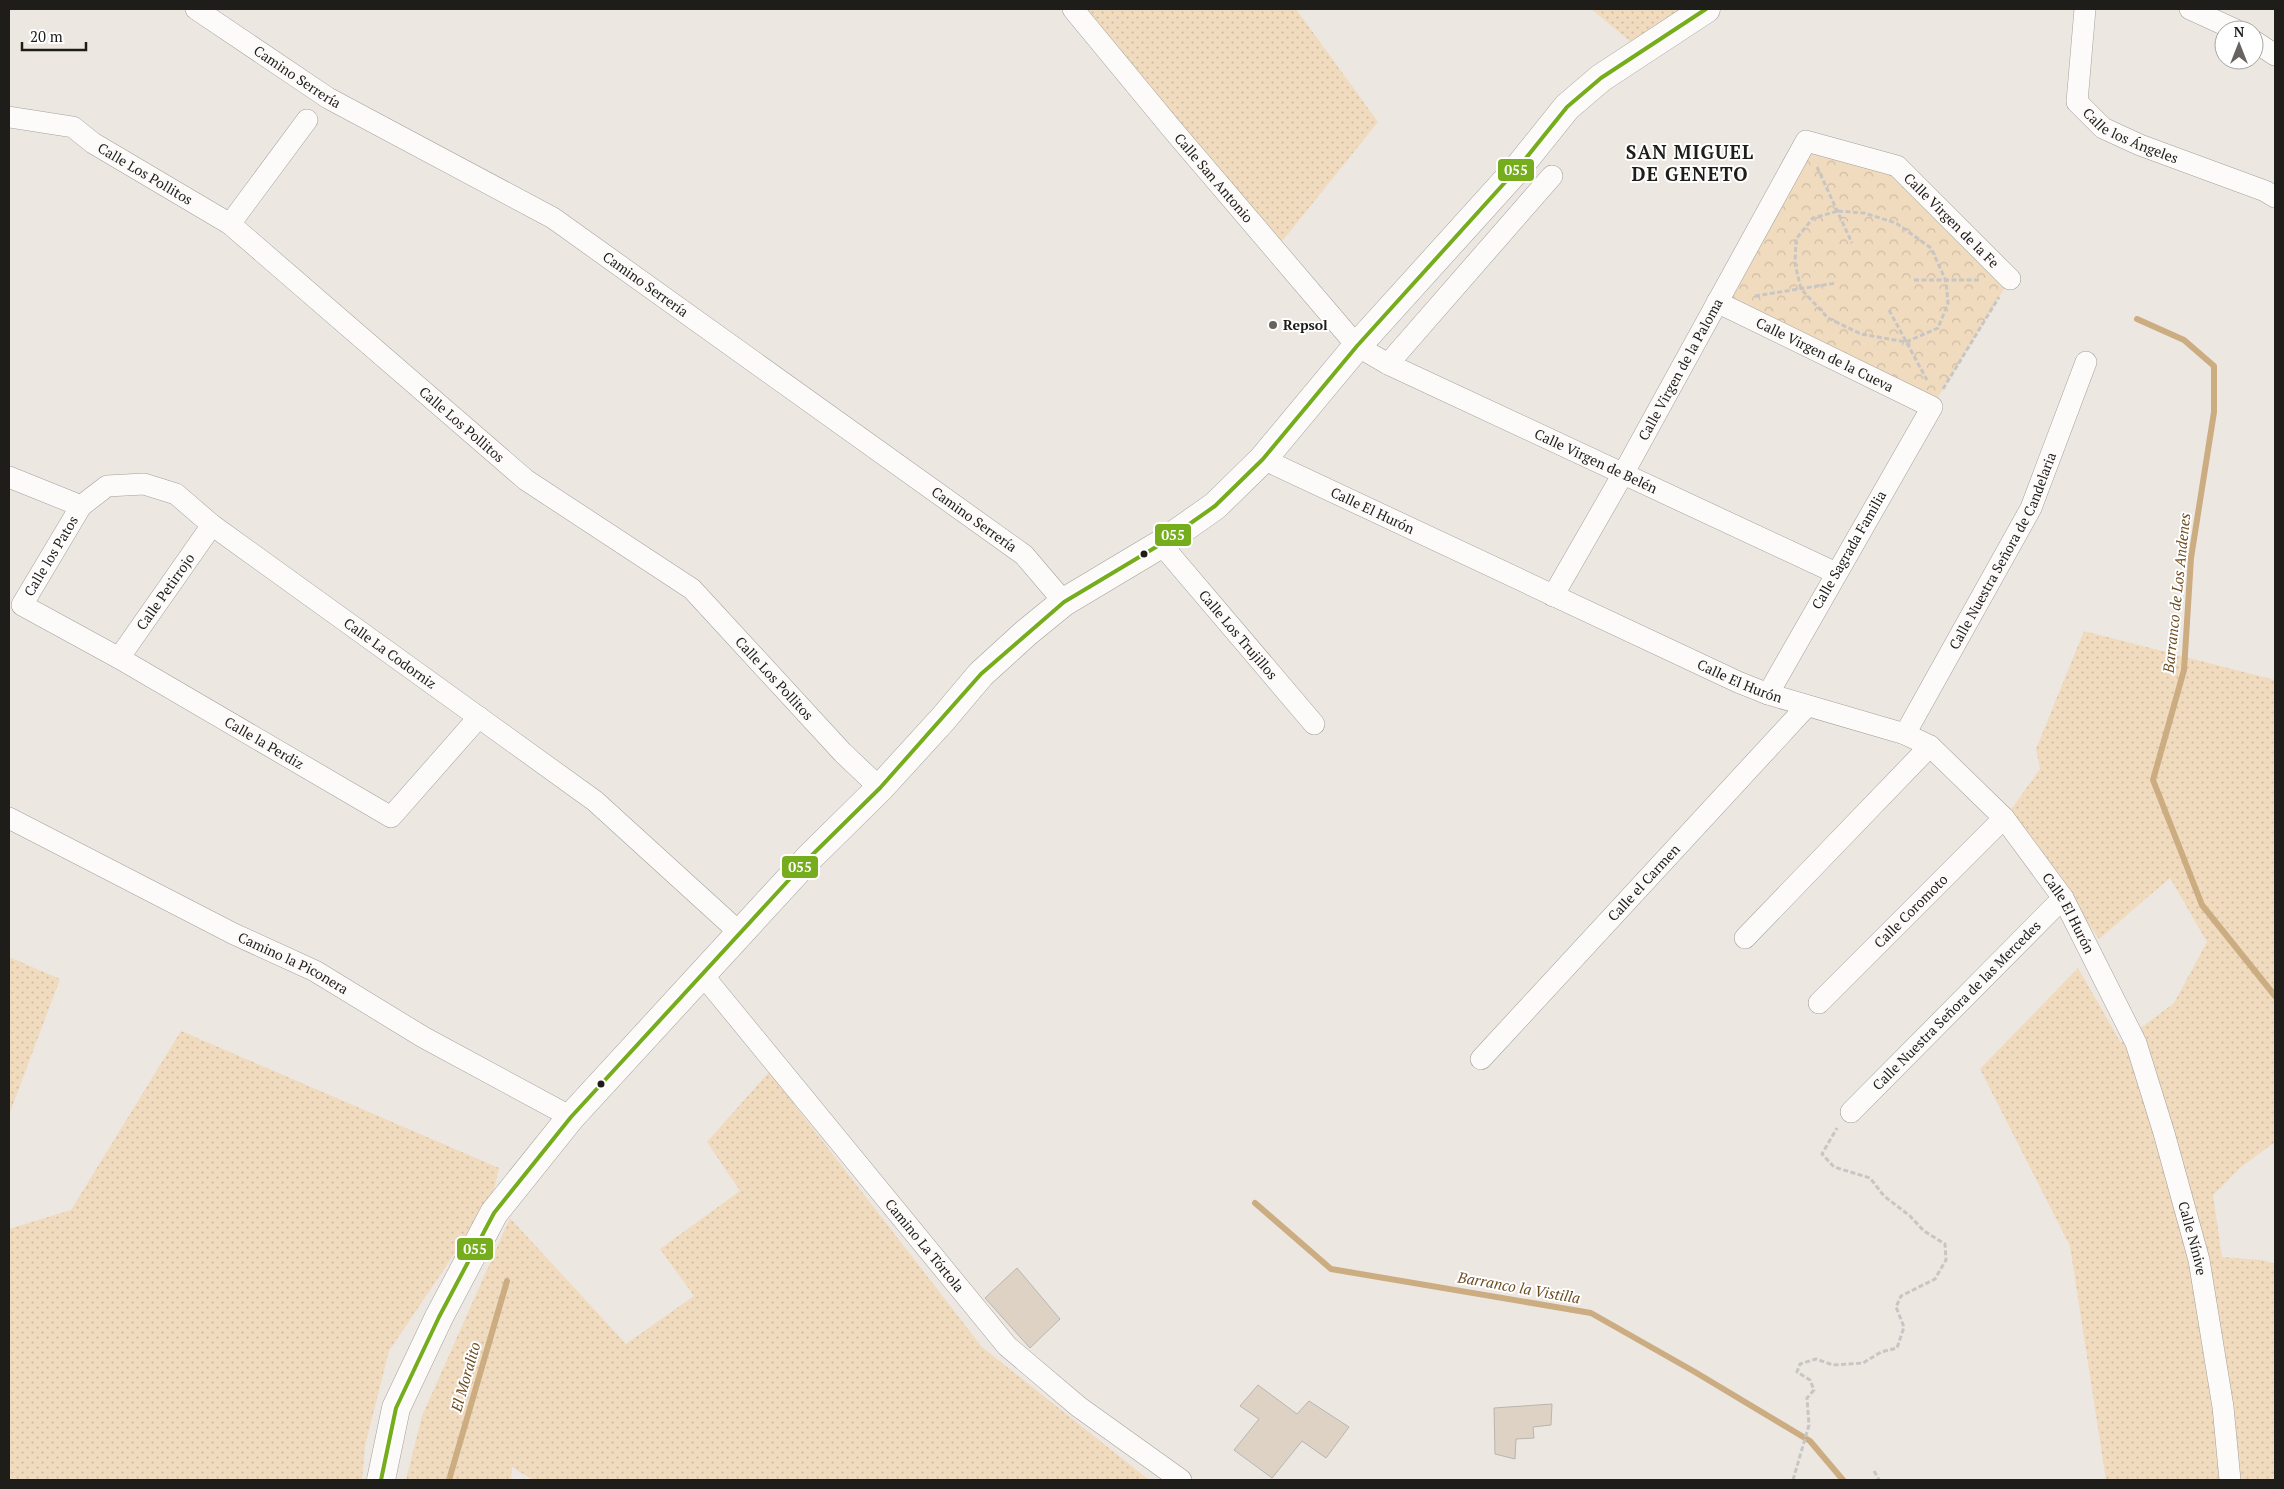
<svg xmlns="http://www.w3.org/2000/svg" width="2284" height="1489" viewBox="0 0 2284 1489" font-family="'PT Serif',serif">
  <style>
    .grass { fill: url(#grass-dots) }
    .park { fill: url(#park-crowns) }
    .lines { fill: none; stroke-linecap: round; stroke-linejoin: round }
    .stream { stroke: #ccac81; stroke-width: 6 }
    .building { fill: #ddd2c4; stroke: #b8b5b1 }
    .street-casing { stroke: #a3a09b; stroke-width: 22 }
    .secondary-casing { stroke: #a3a09b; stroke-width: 29 }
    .path { stroke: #c8c6c4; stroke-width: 3; stroke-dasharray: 5 2.5; stroke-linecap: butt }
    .street { stroke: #fcfbfa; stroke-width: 21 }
    .secondary { stroke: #fcfbfa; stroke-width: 28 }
    .bus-1-casing { stroke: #fff; stroke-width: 8 }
    .bus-1 { stroke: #75ad1c; stroke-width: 4 }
    .poi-dot { fill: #67645f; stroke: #fff; stroke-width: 2 }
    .bus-dot { fill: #1f1d19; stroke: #fff; stroke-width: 2 }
    .labels { text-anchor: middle; stroke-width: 4; stroke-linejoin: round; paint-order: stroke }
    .street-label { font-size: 14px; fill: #1f1d19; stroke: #fff }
    .poi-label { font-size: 14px; font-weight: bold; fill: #1f1d19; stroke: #fff; text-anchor: start }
    .water-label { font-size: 15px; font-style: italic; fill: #6c4c20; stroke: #fff }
    .district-label { font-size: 19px; font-weight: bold; letter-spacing: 1px; fill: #1f1d19; stroke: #fff }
    .line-badge { stroke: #fff; stroke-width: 2 }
    .badge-label { font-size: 14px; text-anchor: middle; font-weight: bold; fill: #fff }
  </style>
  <defs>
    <pattern id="grass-dots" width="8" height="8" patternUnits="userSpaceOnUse" patternTransform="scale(1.25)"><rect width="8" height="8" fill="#f1dbbf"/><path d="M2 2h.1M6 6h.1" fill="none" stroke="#cebca4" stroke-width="1.8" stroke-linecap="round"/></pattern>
    <pattern id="park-crowns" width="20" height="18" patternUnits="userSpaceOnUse" patternTransform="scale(1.25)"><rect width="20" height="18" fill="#f1dbbf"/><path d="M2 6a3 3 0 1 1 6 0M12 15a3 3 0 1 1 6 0" fill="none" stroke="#cebca4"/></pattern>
  </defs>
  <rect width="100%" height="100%" fill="#ece7e1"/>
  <g class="grass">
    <path d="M1073,9H1296L1378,122L1275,250Z"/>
    <path d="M1591,9H1704L1641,50Z"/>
    <path d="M2084,631L2275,680V1142L2241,1167L2213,1195L2222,1257L2262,1260L2275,1264V1480H2106L2070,1246L1980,1069L2078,968L2121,1043L2174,1003L2207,942L2170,878L2099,939L2010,811L2040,769L2036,749Z"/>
    <path d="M9,957L60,979L9,1115Z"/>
    <path d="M181,1031L499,1168L492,1198L389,1351L365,1446L362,1480H9V1229L71,1210Z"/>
    <path d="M769,1072L982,1347L1149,1480H533L512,1467L511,1480H406L422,1416L510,1218L626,1344L694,1296L660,1249L740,1191L707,1142Z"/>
  </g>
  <path class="park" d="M1806,141L1897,166L2010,279L1932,407L1717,302Z"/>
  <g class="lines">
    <g class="stream">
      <path d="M2137,319L2184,340L2214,366V412L2191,558L2184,670L2153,780L2202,905L2275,996"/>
      <path d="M1255,1203L1331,1269L1591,1313L1695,1372L1810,1441L1843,1480"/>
      <path d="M449,1480L507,1281"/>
    </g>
  </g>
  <g class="building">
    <path d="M1017,1268L1060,1319L1030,1348L985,1298Z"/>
    <path d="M1258,1385L1297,1414L1309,1401L1349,1427L1326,1458L1302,1441L1272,1478L1234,1450L1259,1419L1240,1406Z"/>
    <path d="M1552,1404L1551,1425L1533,1427L1534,1438L1516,1439L1515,1459L1495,1454L1494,1408Z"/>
  </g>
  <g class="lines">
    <defs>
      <g id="street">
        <path id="s1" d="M196,9L328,98L553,218L1024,555L1064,602"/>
        <path id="s2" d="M1073,9L1172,129L1357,346L1388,364L1836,573"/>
        <path id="s3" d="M2085,9L2077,102L2103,128L2140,145L2265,191L2275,197"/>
        <path d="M2190,9L2236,30"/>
        <path d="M2254,41L2275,55"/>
        <path id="s4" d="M9,117L73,127L93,143L230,224L526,480L692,589L843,753L880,788"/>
        <path d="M230,224L307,120"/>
        <path id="s5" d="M1717,302L1932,407L1768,694"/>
        <path d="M1388,364L1552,176"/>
        <path id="s6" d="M1263,459L1738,682L1768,694L1905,734L1930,746L2004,818L2063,898L2136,1043L2164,1133L2199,1260L2223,1407L2230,1480"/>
        <path id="s7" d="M9,477L81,506L107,486L144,484L176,494L212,525L595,801L740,933"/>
        <path id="s8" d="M81,506L22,605L119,658L391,817L479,717"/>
        <path id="s9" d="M1161,544L1314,724"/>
        <path id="s10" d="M1553,596L1623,474L1806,141L1897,166L2010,279"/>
        <path id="s11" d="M119,658L212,525"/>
        <path id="s12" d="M1905,734L2031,508L2086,362"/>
        <path id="s13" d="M9,818L234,934L315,971L423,1037L571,1117"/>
        <path d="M1745,938L1930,746"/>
        <path id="s14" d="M702,974L1007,1346L1079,1407L1181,1480"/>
        <path id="s15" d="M1819,1003L2004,818"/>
        <path id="s16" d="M1481,1059L1807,706"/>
        <path id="s17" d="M1851,1112L2063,898"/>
      </g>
      <path id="secondary" d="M381,1480L396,1408L439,1317L494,1213L571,1117L809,858L880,788L943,719L981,674L1026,633L1064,602L1161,544L1215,506L1263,459L1357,346L1518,168L1567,107L1601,78L1706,9"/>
    </defs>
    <use href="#street" class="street-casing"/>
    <use href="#secondary" class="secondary-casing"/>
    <g class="path">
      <path d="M1817,167L1852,243"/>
      <path d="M1838,211L1864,213L1896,223L1931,248L1946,281L1948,303L1938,328L1906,342L1861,334L1828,318L1801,289L1795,264L1796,239L1813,218Z"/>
      <path d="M1914,280H1981"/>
      <path d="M1755,296L1836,283"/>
      <path d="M1889,310L1927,380"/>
      <path d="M1943,389L1999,297"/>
      <path d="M1874,1471L1879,1480"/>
      <path d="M1793,1480L1809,1425L1807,1398L1814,1390L1810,1380L1797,1372L1800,1364L1816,1359L1833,1365L1863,1363L1881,1352L1897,1348L1904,1327L1896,1307L1901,1296L1935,1279L1946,1260L1945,1244L1924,1231L1910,1216L1884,1196L1870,1178L1834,1167L1822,1154L1837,1128"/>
    </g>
    <use href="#street" class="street"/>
    <use href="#secondary" class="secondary"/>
    <defs>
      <path id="bus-1" d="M381,1480L396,1408L439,1317L494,1213L571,1117L809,858L880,788L981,674L1064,602L1161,544L1215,506L1263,459L1357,346L1518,168L1567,107L1601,78L1706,9"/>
    </defs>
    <use href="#bus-1" class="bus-1-casing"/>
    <use href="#bus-1" class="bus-1"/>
  </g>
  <circle class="poi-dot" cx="1273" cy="325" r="5"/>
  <g class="bus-dot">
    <circle cx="1144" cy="554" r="4.5"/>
    <circle cx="601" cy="1084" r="4.5"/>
  </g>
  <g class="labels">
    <g class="street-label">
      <text dy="5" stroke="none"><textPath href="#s1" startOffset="122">Camino Serrería</textPath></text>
      <text dy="5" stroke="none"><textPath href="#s3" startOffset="158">Calle los Ángeles</textPath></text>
      <text dy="5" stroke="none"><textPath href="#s4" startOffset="151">Calle Los Pollitos</textPath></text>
      <text dy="5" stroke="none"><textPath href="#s2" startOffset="220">Calle San Antonio</textPath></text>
      <text dy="5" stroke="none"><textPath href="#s10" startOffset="692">Calle Virgen de la Fe</textPath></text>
      <text dy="5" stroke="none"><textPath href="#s1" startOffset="528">Camino Serrería</textPath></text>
      <text dy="5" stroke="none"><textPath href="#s5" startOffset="120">Calle Virgen de la Cueva</textPath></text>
      <text dy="5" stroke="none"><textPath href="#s10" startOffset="260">Calle Virgen de la Paloma</textPath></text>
      <text dy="5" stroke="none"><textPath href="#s4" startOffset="556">Calle Los Pollitos</textPath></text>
      <text dy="5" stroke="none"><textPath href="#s2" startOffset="706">Calle Virgen de Belén</textPath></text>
      <text dy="5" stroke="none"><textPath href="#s6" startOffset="121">Calle El Hurón</textPath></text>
      <text dy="5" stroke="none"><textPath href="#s1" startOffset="932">Camino Serrería</textPath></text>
      <text transform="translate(1849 550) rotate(-60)" y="5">Calle Sagrada Familia</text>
      <text dy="5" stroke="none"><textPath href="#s12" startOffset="208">Calle Nuestra Señora de Candelaria</textPath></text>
      <text transform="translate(51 556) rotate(-59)" y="5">Calle los Patos</text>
      <text dy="5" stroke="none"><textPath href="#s11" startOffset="81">Calle Petirrojo</textPath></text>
      <text dy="5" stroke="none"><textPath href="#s9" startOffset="119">Calle Los Trujillos</textPath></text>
      <text dy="5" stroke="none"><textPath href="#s7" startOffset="448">Calle La Codorniz</textPath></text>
      <text dy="5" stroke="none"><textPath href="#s4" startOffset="961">Calle Los Pollitos</textPath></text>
      <text dy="5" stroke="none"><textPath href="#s6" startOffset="526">Calle El Hurón</textPath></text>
      <text dy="5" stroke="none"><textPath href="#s8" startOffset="394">Calle la Perdiz</textPath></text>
      <text dy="5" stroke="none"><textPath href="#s16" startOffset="240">Calle el Carmen</textPath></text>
      <text dy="5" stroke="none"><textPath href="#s15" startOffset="130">Calle Coromoto</textPath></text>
      <text dy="5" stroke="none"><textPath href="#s6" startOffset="946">Calle El Hurón</textPath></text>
      <text dy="5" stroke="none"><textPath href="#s13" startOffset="319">Camino la Piconera</textPath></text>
      <text dy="5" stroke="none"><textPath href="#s17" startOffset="150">Calle Nuestra Señora de las Mercedes</textPath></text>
      <text dy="5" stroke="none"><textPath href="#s6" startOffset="1296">Calle Nínive</textPath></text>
      <text dy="5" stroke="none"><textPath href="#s14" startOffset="351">Camino La Tórtola</textPath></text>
    </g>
    <g class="poi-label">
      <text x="1283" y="330">Repsol</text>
    </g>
    <g class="water-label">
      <text transform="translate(2177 593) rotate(-84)" y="5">Barranco de Los Andenes</text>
      <text transform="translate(1519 1288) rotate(10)" y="5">Barranco la Vistilla</text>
      <text transform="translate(466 1377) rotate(-74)" y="5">El Moralito</text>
    </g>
    <g class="district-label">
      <text x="1690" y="159">SAN MIGUEL<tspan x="1690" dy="22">DE GENETO</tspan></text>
    </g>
  </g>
  <g class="line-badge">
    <rect x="1497" y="158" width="38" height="24" rx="5" fill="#75ad1c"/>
    <rect x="1154" y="523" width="38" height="24" rx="5" fill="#75ad1c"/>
    <rect x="781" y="855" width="38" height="24" rx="5" fill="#75ad1c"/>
    <rect x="456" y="1237" width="38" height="24" rx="5" fill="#75ad1c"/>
  </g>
  <g class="badge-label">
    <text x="1516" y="175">055</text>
    <text x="1173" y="540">055</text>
    <text x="800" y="872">055</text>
    <text x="475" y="1254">055</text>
  </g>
  <rect width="2284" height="1489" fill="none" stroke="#1f1d19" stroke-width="20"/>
  <g transform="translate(2239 45)"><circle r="24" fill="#ffffff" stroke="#a5a5a3"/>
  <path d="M0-4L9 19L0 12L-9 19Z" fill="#67645f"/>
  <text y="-8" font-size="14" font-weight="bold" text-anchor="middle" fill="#1f1d19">N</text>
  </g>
  <path d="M22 42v8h64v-8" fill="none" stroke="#1f1d19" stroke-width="2.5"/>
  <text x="30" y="42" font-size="15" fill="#1f1d19" stroke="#ffffff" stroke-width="4" paint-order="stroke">20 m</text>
</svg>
